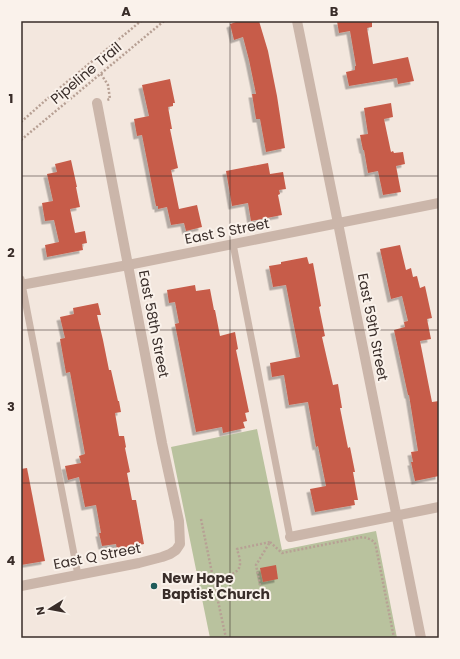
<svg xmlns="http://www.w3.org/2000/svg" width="460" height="659" viewBox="0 0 460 659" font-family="Poppins,sans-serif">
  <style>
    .green { fill: #b9c29e }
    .building { fill: #c75c49; filter: url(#shadow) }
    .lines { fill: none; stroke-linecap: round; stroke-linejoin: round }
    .path { stroke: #b7a094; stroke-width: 2.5; stroke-dasharray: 2 2; stroke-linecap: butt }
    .lane { stroke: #cbb6aa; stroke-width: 7 }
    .street { stroke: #cbb6aa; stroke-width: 10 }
    .grid { fill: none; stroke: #392d29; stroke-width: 1; stroke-opacity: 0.55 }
    .poi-dot { fill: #1e5b5a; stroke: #faf2eb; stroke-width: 1.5 }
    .labels { text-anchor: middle; stroke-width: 4; stroke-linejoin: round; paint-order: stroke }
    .street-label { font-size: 14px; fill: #392d29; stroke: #faf2eb }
    .poi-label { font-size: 14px; font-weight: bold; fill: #392d29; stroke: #faf2eb; text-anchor: start }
    .neatline { fill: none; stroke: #392d29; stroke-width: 1.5 }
    .grid-label { font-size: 13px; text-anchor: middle; font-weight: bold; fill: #392d29 }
  </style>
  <defs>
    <filter id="shadow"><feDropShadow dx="-3.5" dy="3.5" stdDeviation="0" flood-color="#0004"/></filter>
  </defs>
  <rect width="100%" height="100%" fill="#f3e7de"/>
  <path class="green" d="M257,429L282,550L376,531L397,638H210L171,447Z"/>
  <g class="building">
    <path d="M239,21H259L268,51L277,96L285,148L266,152L260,119H256L252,94H256L249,60L243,37L234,40L230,24Z"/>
    <path d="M337,21H372V27L367,28L373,64L408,57L414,81L398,84L397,78L349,86L346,72L355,70V66H356L350,31L339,33Z"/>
    <path d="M170,79L175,103H173V106L168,107L172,129H170L178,168L171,170L179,209L197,205L202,227L186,231L184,223L171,225L167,207L158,209V206H156L142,135L137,136L134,119L149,116L142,85Z"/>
    <path d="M391,103L393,117L384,119L391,152L393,151L394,153L403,152L405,164L396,166L401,192L383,195L378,171L368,173L364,150H363L360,135L368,134L364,108Z"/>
    <path d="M71,160L77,187H76L80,207L70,209L75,233L85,231L87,243L82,244L83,250L47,257L45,245L59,242L54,220L45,221L42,203L53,201L47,174L57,172L55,164Z"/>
    <path d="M268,163L270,174L283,172L286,189L279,190L280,194L278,195L282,215L251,221L248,203L232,206L226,171Z"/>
    <path d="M400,245L406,270L411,268L413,277L417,276L420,288L425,286L432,318L427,319L431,339L420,341L432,402L439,401V476L415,481L411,462H413L411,452L418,451L409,395H408L394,330L405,327L404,322L408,321L402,296L391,299L380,249Z"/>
    <path d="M307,257L309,264L313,263L321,306L319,307L325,336L322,337L333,385L338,384L342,408H340L348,448L350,447L355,472H353L358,500H354L355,505L315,512L310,489L326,486L318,446L316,447L308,402L289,405L284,375L272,377L270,363L300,357L286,285L273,287L269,266L281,264V262Z"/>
    <path d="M195,285L196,291L210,289L214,310H215L220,336L235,332L238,349L236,350L249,412L245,413L247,421L243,422L245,428L223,433L222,427L196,432L175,324L179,323L175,302L169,303L167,290Z"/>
    <path d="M98,303L101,315H97L103,340L109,370H111L118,401H119L121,412L115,413L119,436H124L126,447L125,448L130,472L127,473L132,500H136L144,544L117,550L116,544L102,546L99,533H101L96,505L85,507L79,477L68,480L65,466L81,463L79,456L85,454L72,383L70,372L66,373L60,339L65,338L60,317L74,314L73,308Z"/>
    <path d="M27,468L45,561L21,565V469Z"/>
    <path d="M276,565L278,579L263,582L260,568Z"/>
  </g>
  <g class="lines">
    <g class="path">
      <path d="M101,74L108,85L110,99L107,100"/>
      <path d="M21,122L56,91L141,21"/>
      <path d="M21,140L164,21"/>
      <path d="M201,519L213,578C223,576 241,576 240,562C240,558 238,553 237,549L270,542L256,565L260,585"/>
      <path d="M270,542L282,553L363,537C370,539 375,540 376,547L394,638"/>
      <path d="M213,578L226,638"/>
    </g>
    <g class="lane">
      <path d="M233,244L290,537"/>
      <path d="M21,279L78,575"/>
    </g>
    <g class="street">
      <path d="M297,21L338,223L421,638"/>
      <path d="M21,285L128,265L439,203"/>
      <path d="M290,537L439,507"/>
      <path d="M21,586L139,563L162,557L170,554L176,550L180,544L179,521L162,443L97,103"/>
    </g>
  </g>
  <path class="grid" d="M230,21V638M21,176H439M21,330H439M21,483H439"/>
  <circle class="poi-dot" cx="154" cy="586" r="4"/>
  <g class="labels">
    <g class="street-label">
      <text transform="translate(86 73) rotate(-40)" y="5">Pipeline Trail</text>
      <text transform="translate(227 231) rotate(-11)" y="5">East S Street</text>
      <text transform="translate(154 324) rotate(79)" y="5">East 58th Street</text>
      <text transform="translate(373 327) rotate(79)" y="5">East 59th Street</text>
      <text transform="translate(97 556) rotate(-11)" y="5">East Q Street</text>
    </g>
    <g class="poi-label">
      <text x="162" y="583">New Hope<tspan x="162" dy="16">Baptist Church</tspan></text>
    </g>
  </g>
  <rect width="460" height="659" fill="none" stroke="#faf2eb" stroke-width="44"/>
  <g transform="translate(50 609) rotate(259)" stroke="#faf2eb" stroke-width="3" paint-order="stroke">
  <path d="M0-3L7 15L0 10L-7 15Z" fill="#392d29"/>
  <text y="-6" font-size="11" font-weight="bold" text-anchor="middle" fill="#392d29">N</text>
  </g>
  <rect x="22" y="22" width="416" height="615" class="neatline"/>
  <g class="grid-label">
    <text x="126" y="16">A</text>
    <text x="334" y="16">B</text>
    <text x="11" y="103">1</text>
    <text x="11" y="257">2</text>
    <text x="11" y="411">3</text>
    <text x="11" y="565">4</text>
  </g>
</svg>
